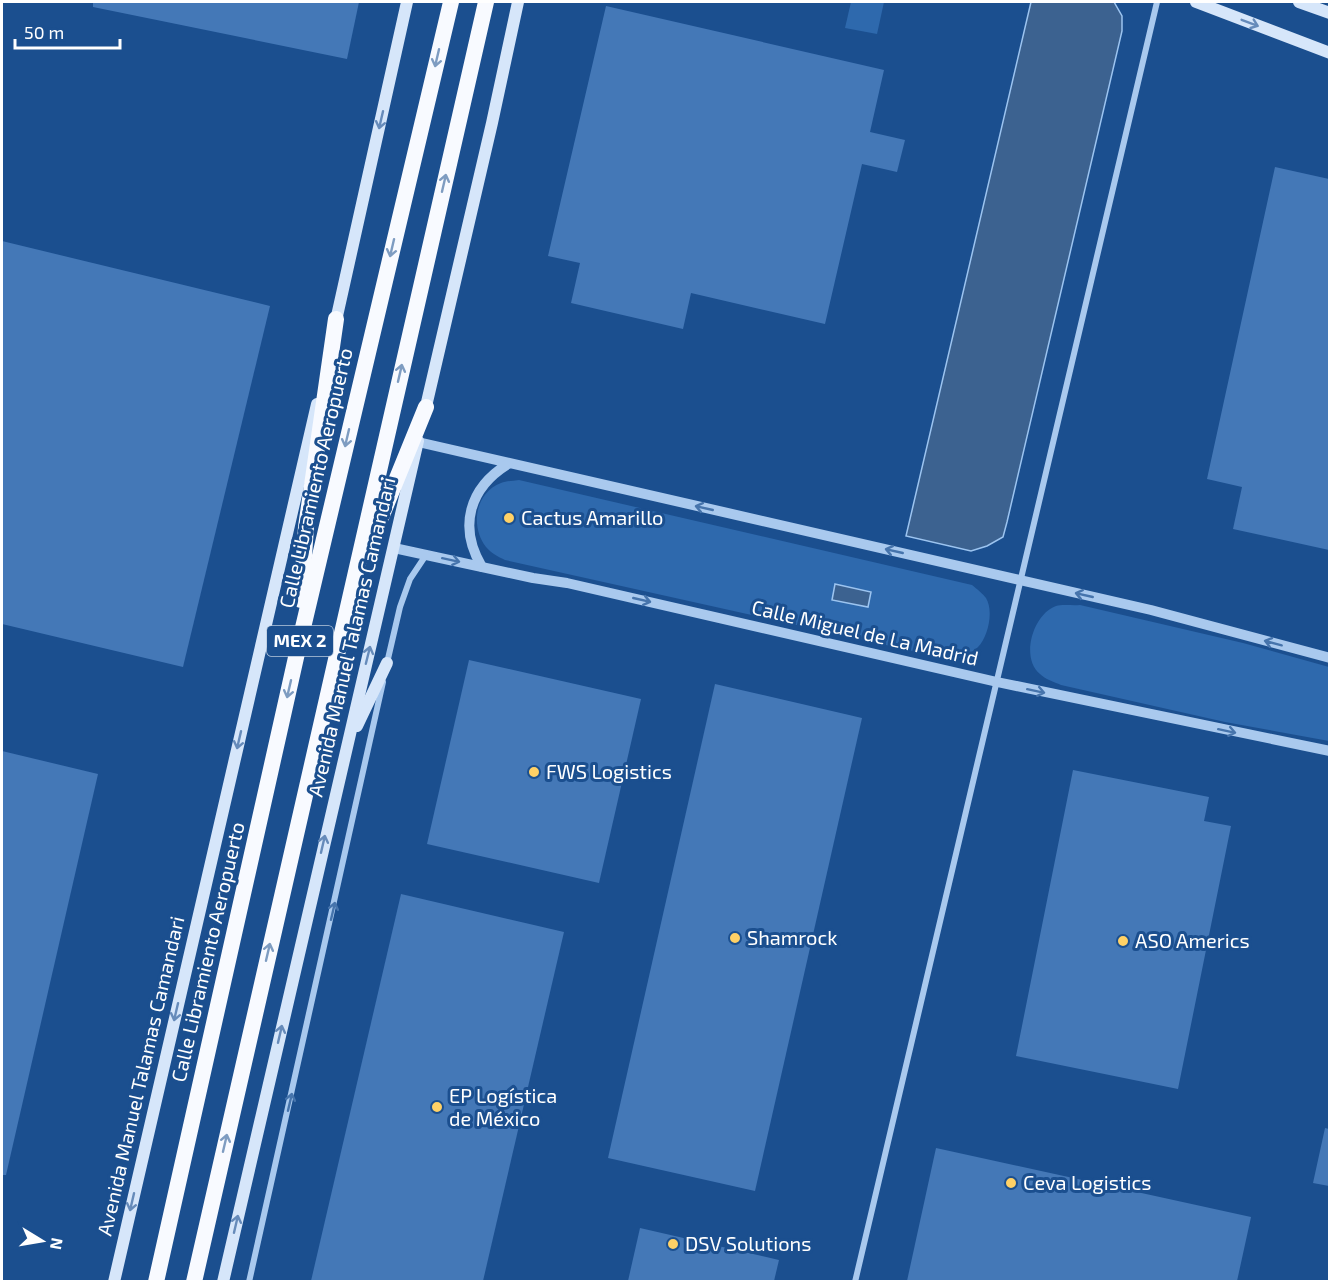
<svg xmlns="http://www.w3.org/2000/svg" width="1331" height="1283" viewBox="0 0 1331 1283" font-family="'Exo 2',sans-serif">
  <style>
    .green { fill: #2e69ad }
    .water { fill: #3c6290; stroke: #9cc4f0; stroke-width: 1.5 }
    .building { fill: #4478b7 }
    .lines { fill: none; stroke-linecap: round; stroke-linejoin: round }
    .minor { stroke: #a9c9ee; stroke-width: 6 }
    .tertiary { stroke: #a9c9ee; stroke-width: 10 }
    .secondary { stroke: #d6e6fa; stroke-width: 12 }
    .trunk { stroke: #f8faff; stroke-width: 16 }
    .oneway { stroke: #668bba }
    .oneway2 { stroke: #7e9cc1 }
    .oneway3 { stroke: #4674ac }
    .poi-dot { fill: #ffd166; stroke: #1b4f8f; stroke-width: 2 }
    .labels { text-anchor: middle; stroke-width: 6; stroke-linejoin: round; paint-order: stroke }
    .shield { fill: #1b4f8f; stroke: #bbcadd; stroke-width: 1.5 }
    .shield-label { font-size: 18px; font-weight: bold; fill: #fff }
    .street-label { font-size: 20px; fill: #fff; stroke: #1b4f8f }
    .poi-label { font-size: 20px; fill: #fff; stroke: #1b4f8f; text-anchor: start }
  </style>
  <rect width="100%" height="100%" fill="#1b4f8f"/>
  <g class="green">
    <path d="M851,2H884L877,34L845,28Z"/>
    <path d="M519,480L972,585C977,589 983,594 986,598C994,611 988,637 978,647C971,654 962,657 953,660L505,560C497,556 491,553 486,547C470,526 475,493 501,483C506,481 513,481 519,480Z"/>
    <path d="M1080,605L1243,643L1329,667V741L1225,722L1061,685C1054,682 1045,679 1040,674C1020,658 1033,614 1056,606C1063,604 1073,606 1080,605Z"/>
  </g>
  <g class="water">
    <path d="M1031,2H1114L1122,16V31L1007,522L1003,537L987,546L971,551L906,536Z"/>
    <path d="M835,584L871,592L868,607L832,600Z"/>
  </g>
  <g class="building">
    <path d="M93,2H359L347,59L93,7Z"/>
    <path d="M606,6L884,70L870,132L905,140L897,172L862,164L825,324L691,293L683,329L571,303L580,263L548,256Z"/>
    <path d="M1275,167L1329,179V550L1233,529L1242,487L1207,479Z"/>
    <path d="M2,241L270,306L183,667L2,624Z"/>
    <path d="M469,660L641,699L599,883L427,844Z"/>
    <path d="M715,684L862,718L755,1191L608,1158Z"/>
    <path d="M2,751L98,774L6,1175H2Z"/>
    <path d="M1073,770L1209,797L1204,821L1231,826L1178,1089L1016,1056Z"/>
    <path d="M401,894L564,932L483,1281H311Z"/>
    <path d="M1325,1128L1329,1129V1186L1313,1183Z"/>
    <path d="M936,1148L1251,1217L1237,1281H907Z"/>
    <path d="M640,1228L779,1260L774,1281H628Z"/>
  </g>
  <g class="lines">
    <g class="minor">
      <path d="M387,663L400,607L410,579L426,555"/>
      <path d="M249,1282L383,682"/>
      <path d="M855,1282L1157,2"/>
    </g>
    <g class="tertiary">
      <path d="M418,442L1151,610L1330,658"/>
      <path d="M394,548L533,578L567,583L997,682L1330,751"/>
      <path d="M482,567C458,527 469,488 508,464"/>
    </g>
    <g class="secondary">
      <path d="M1196,2L1330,53"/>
      <path d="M1299,2L1330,13"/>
      <path d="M335,325L407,2"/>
      <path d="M424,415L492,123L518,2"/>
      <path d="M357,726L387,663"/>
      <path d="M114,1282L317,404"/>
      <path d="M223,1282L418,441"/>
    </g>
    <g class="trunk">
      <path d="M369,547L426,407"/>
      <path d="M301,600L306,527L336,319"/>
      <path d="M156,1282L297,653L451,2"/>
      <path d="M194,1282L486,2"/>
    </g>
  </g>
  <defs><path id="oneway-shaft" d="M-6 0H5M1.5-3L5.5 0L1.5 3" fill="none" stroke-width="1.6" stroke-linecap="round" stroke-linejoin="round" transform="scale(1.5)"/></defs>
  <g class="oneway">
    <use href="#oneway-shaft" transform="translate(1250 23) rotate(21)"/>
    <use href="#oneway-shaft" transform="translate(381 120) rotate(103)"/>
    <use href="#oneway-shaft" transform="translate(368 655) rotate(-76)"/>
    <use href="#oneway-shaft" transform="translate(239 740) rotate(103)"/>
    <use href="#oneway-shaft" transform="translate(323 844) rotate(-77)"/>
    <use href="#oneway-shaft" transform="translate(176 1012) rotate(103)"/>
    <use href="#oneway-shaft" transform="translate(280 1034) rotate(-77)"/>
    <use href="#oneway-shaft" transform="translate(132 1202) rotate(103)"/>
    <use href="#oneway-shaft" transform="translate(236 1224) rotate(-77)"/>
  </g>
  <g class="oneway2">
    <use href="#oneway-shaft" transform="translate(437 58) rotate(103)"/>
    <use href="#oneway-shaft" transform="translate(444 183) rotate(-77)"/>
    <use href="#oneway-shaft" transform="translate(392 248) rotate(103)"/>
    <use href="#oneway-shaft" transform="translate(400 373) rotate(-77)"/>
    <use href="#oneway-shaft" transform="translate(347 438) rotate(103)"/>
    <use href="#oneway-shaft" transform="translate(289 689) rotate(103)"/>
    <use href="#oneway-shaft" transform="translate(268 952) rotate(-77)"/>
    <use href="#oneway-shaft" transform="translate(225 1143) rotate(-77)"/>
  </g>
  <g class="oneway3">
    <use href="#oneway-shaft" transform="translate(704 508) rotate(-167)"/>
    <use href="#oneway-shaft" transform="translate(894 551) rotate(-167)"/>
    <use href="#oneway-shaft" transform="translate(451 560) rotate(12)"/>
    <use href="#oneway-shaft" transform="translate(1084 595) rotate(-167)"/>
    <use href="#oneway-shaft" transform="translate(642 600) rotate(13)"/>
    <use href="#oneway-shaft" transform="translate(1273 643) rotate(-165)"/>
    <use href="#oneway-shaft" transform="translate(1036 691) rotate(12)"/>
    <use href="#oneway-shaft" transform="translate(1227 731) rotate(12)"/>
    <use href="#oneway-shaft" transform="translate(333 911) rotate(-77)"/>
    <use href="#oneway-shaft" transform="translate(290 1102) rotate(-77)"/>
  </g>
  <g class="poi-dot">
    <circle cx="509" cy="518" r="6"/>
    <circle cx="534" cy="772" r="6"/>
    <circle cx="735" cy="938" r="6"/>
    <circle cx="1123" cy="941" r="6"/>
    <circle cx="437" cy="1107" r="6"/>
    <circle cx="1011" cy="1183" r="6"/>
    <circle cx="673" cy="1244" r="6"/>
  </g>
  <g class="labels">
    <rect class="shield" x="267" y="626" width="66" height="30" rx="4.5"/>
    <g class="shield-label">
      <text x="300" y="647">MEX 2</text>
    </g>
    <g class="street-label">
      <text transform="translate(316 478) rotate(-77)" y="7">Calle Libramiento Aeropuerto</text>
      <text transform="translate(865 633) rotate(13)" y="7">Calle Miguel de La Madrid</text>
      <text transform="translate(352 637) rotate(-77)" y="7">Avenida Manuel Talamas Camandari</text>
      <text transform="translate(208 952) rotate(-77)" y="7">Calle Libramiento Aeropuerto</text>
      <text transform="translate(141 1076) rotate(-77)" y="7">Avenida Manuel Talamas Camandari</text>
    </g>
    <g class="poi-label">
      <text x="521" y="525">Cactus Amarillo</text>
      <text x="546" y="779">FWS Logistics</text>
      <text x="747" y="945">Shamrock</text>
      <text x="1135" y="948">ASO Americs</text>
      <text x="449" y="1103">EP Logística<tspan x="449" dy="23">de México</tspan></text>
      <text x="1023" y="1190">Ceva Logistics</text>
      <text x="685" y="1251">DSV Solutions</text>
    </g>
  </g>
  <rect width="1331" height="1283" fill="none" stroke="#ffffff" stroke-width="6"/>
  <g transform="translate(42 1241) rotate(101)" stroke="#1b4f8f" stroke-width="4.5" paint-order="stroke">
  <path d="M0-4.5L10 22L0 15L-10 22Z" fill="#ffffff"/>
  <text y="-9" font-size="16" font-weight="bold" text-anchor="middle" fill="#ffffff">N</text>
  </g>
  <path d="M15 39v9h105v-9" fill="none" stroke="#ffffff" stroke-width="3"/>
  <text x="24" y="39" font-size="18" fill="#ffffff" stroke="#1b4f8f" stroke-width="4.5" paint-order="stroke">50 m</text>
</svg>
